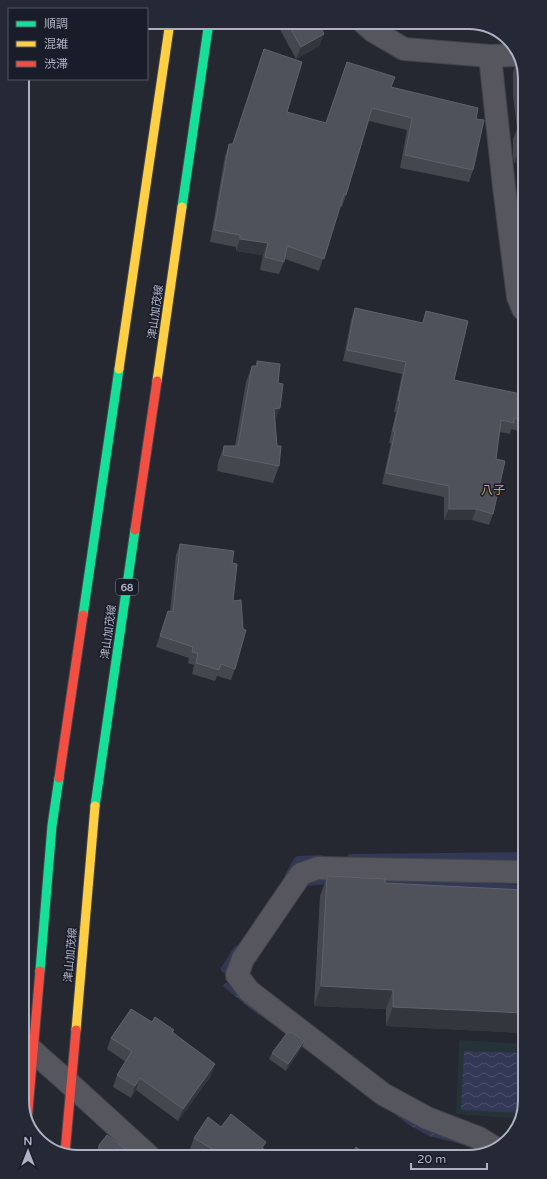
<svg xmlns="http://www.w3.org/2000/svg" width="547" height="1179" viewBox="0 0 547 1179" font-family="'Varela Round','Noto Sans JP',sans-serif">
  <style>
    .green { fill: #253237 }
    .water { fill: url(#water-waves) }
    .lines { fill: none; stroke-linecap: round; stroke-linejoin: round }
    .stream { stroke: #323855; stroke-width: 8 }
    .street-casing { stroke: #42444b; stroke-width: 24 }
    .fast-casing { stroke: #42454d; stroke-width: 11 }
    .slow-casing { stroke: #42454d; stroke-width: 11 }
    .jam-casing { stroke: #42454d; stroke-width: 11 }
    .street { stroke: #55565e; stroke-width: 22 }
    .fast { stroke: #16e098; stroke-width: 9 }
    .slow { stroke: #ffcf43; stroke-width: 9 }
    .jam { stroke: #f24e42; stroke-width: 9 }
    .wall { fill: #45474f }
    .shaded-wall { fill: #33363d }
    .building { fill: #50525b; stroke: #5f616b }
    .labels { text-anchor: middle; stroke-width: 3; stroke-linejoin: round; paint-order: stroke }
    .shield { fill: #191c29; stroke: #818494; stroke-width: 1 }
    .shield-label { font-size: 10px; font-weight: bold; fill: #aeb1c2 }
    .street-label { font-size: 11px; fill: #aeb1c2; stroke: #191c29 }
    .neighbourhood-label { font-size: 12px; fill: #cba660; stroke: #191c29 }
    .rim { fill: none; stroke: #aeb1c2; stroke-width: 2 }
  </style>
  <defs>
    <pattern id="water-waves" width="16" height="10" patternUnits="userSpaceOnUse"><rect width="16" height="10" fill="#323855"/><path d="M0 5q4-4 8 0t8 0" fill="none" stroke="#4d526c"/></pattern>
  </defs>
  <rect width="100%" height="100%" fill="#252830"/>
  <path class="green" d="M459,1040L525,1044V1101L520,1119L456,1114Z"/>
  <g class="water">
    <path d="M226,983L415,1124C434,1133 454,1138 473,1147L429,1136L409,1125L328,1062L252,1010L223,986Z"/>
    <path d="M464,1051L525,1053V1101L521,1113L461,1110Z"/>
  </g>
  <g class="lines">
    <g class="stream">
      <path d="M351,858L524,856"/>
      <path d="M289,875L298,860L321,859"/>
      <path d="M308,882L326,880H336"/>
      <path d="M375,882L524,889"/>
      <path d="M225,969L237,950"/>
    </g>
    <defs>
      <g id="street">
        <path d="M363,22L373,31L404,49L490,56L518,55"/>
        <path d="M490,56L504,187L518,297L523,309"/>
        <path d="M25,1044L70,1084L149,1156"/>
        <path d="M495,1148L479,1138L427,1118L383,1094L249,991L237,975L243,959L301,874L318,868L524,872"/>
      </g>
      <g id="fast">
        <path d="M182,207L209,22"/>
        <path d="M83,615L119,369"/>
        <path d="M95,806L135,530"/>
        <path d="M40,971L52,826L59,778"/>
      </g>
      <g id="slow">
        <path d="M119,369L170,22"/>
        <path d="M157,381L182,207"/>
        <path d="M76,1030L95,806"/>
      </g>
      <g id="jam">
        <path d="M135,530L157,381"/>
        <path d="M59,778L83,615"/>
        <path d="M27,1122L40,971"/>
        <path d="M65,1153L76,1030"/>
      </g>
    </defs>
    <use href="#street" class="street-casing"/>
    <use href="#fast" class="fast-casing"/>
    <use href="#slow" class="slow-casing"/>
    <use href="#jam" class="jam-casing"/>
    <use href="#street" class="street"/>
    <use href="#fast" class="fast"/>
    <use href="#slow" class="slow"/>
    <use href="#jam" class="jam"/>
  </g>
  <g class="wall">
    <path d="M276,22H318L324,34L319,46L296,59Z"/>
    <path d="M264,49L287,112L326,123L347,62L391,87L476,119L473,170L469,182L400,168L407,130L369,121L346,195L342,207L340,206L319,271L285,259L279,274L260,270L263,255L236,251V247L210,242L225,156L229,144H232Z"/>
    <path d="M518,59L522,60V183L521,163H514L513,155V139L517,129L513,95V72Z"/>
    <path d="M355,308L422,323L426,311L454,380L523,399V432L511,429L510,434L500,432L496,459L493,514L489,525L472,520H444V497L382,484L391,443H389L396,412H394L402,374L343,361L351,320Z"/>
    <path d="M257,361L275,422L279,466L273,483L217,471L218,462L224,446H235L246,382L252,366H256Z"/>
    <path d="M180,544L232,563L233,601L235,669L231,680L217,676L215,681L192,674L194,665L188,663L189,658L156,647L168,611H170L176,555Z"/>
    <path d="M327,876L385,883L524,890L525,1033L386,1026V1009L314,1006L320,896Z"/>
    <path d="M152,1022L174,1030L173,1032L211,1076L178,1121L136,1090L131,1098L113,1087L117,1075L126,1062L107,1049L111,1038Z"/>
    <path d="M304,1041L302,1047L286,1071L269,1059L272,1053Z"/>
    <path d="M221,1127L263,1149L267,1156H198L189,1151L194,1138Z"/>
    <path d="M99,1145L132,1154V1156L95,1157Z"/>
  </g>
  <g class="shaded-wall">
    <path d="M324,34L319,46L296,59L301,47Z"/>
    <path d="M519,150H522V159L521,163H514Z"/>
    <path d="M240,239L268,243L263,255L236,251Z"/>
    <path d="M280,408L274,424V409Z"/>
    <path d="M449,509H476L472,520H444Z"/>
    <path d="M321,986L393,990L386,1009L314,1006Z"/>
    <path d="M393,1007L525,1013V1033L386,1026Z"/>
    <path d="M304,1041L302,1047L286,1071L288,1064Z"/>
    <path d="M215,1064L211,1076L178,1121L183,1109Z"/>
    <path d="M140,1078L136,1090L131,1098L135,1086Z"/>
  </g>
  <g class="building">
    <path d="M287,22H318L324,34L301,47Z"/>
    <path d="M264,49L302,62L287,112L326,123L347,62L395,77L391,87L478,108L476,119L484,120L473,170L405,155L412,118L372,108L346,195L344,194L324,259L287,246L284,262L265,257L268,243L240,239V235L214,230L229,144H233Z"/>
    <path d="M518,59H521L522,60V119L518,82Z"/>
    <path d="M518,127H522V150H519L518,142Z"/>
    <path d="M355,308L423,323L426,311L468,321L454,380L521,394V398L523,399V419L514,418V423L501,420L496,459L505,461L493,514L476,509H449V486L386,473L395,432L393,431L400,401L398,400L406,362L347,350Z"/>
    <path d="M257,361L280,364L278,383L283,384L280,408L274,409L277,446H281L279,466L223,455L224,446H238L252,366H257Z"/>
    <path d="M180,544L234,551L232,563L237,564L233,601L241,600L243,629L246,630L235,669L221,664L219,670L196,663L198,653L192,652L193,647L160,636L168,611L173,612Z"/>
    <path d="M327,876L385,879V883L524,890L525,1013L393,1007V990L321,986Z"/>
    <path d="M131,1009L152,1022L155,1017L174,1030L172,1032L215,1064L183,1109L140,1078L135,1086L117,1075L132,1051L111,1038Z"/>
    <path d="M287,1033H293L304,1041L288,1064L272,1053Z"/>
    <path d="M231,1114L266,1142L262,1148L269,1152L266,1156H224L194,1138L208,1117L221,1127Z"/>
    <path d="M107,1135L132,1154L131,1156L99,1157V1145Z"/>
    <path d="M356,1147L367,1155H351Z"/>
  </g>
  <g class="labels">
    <rect class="shield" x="116" y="579" width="22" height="16" rx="3"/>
    <g class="shield-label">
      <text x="127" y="591">68</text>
    </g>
    <g class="street-label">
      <text transform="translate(155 312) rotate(-82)" y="4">津山加茂線</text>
      <text transform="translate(108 632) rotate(-82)" y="4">津山加茂線</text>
      <text transform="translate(70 955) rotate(-85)" y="4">津山加茂線</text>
    </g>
    <g class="neighbourhood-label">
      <text x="493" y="494">八子</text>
    </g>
  </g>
  <path d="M0 0H547V1179H0ZM78 29H469A49 49 0 0 1 518 78V1101A49 49 0 0 1 469 1150H78A49 49 0 0 1 29 1101V78A49 49 0 0 1 78 29Z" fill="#252835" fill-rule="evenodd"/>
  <path class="rim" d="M78 29H469A49 49 0 0 1 518 78V1101A49 49 0 0 1 469 1150H78A49 49 0 0 1 29 1101V78A49 49 0 0 1 78 29Z"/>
  <rect x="8" y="8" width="140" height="72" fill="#191c29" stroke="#555866"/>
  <rect x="16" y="21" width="20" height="6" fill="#16e098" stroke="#555866"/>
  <text x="44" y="28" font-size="12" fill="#aeb1c2">順調</text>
  <rect x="16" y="41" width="20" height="6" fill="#ffcf43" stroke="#555866"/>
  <text x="44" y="48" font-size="12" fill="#aeb1c2">混雑</text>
  <rect x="16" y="61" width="20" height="6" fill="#f24e42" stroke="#555866"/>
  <text x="44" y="68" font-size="12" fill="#aeb1c2">渋滞</text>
  <g transform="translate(28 1151)" stroke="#191c29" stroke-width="3" paint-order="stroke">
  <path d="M0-3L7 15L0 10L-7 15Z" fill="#aeb1c2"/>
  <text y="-6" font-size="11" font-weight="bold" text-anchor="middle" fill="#aeb1c2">N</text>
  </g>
  <path d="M411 1163v6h76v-6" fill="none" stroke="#aeb1c2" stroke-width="2"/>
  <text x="417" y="1163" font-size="12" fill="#aeb1c2" stroke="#191c29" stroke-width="3" paint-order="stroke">20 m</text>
</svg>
